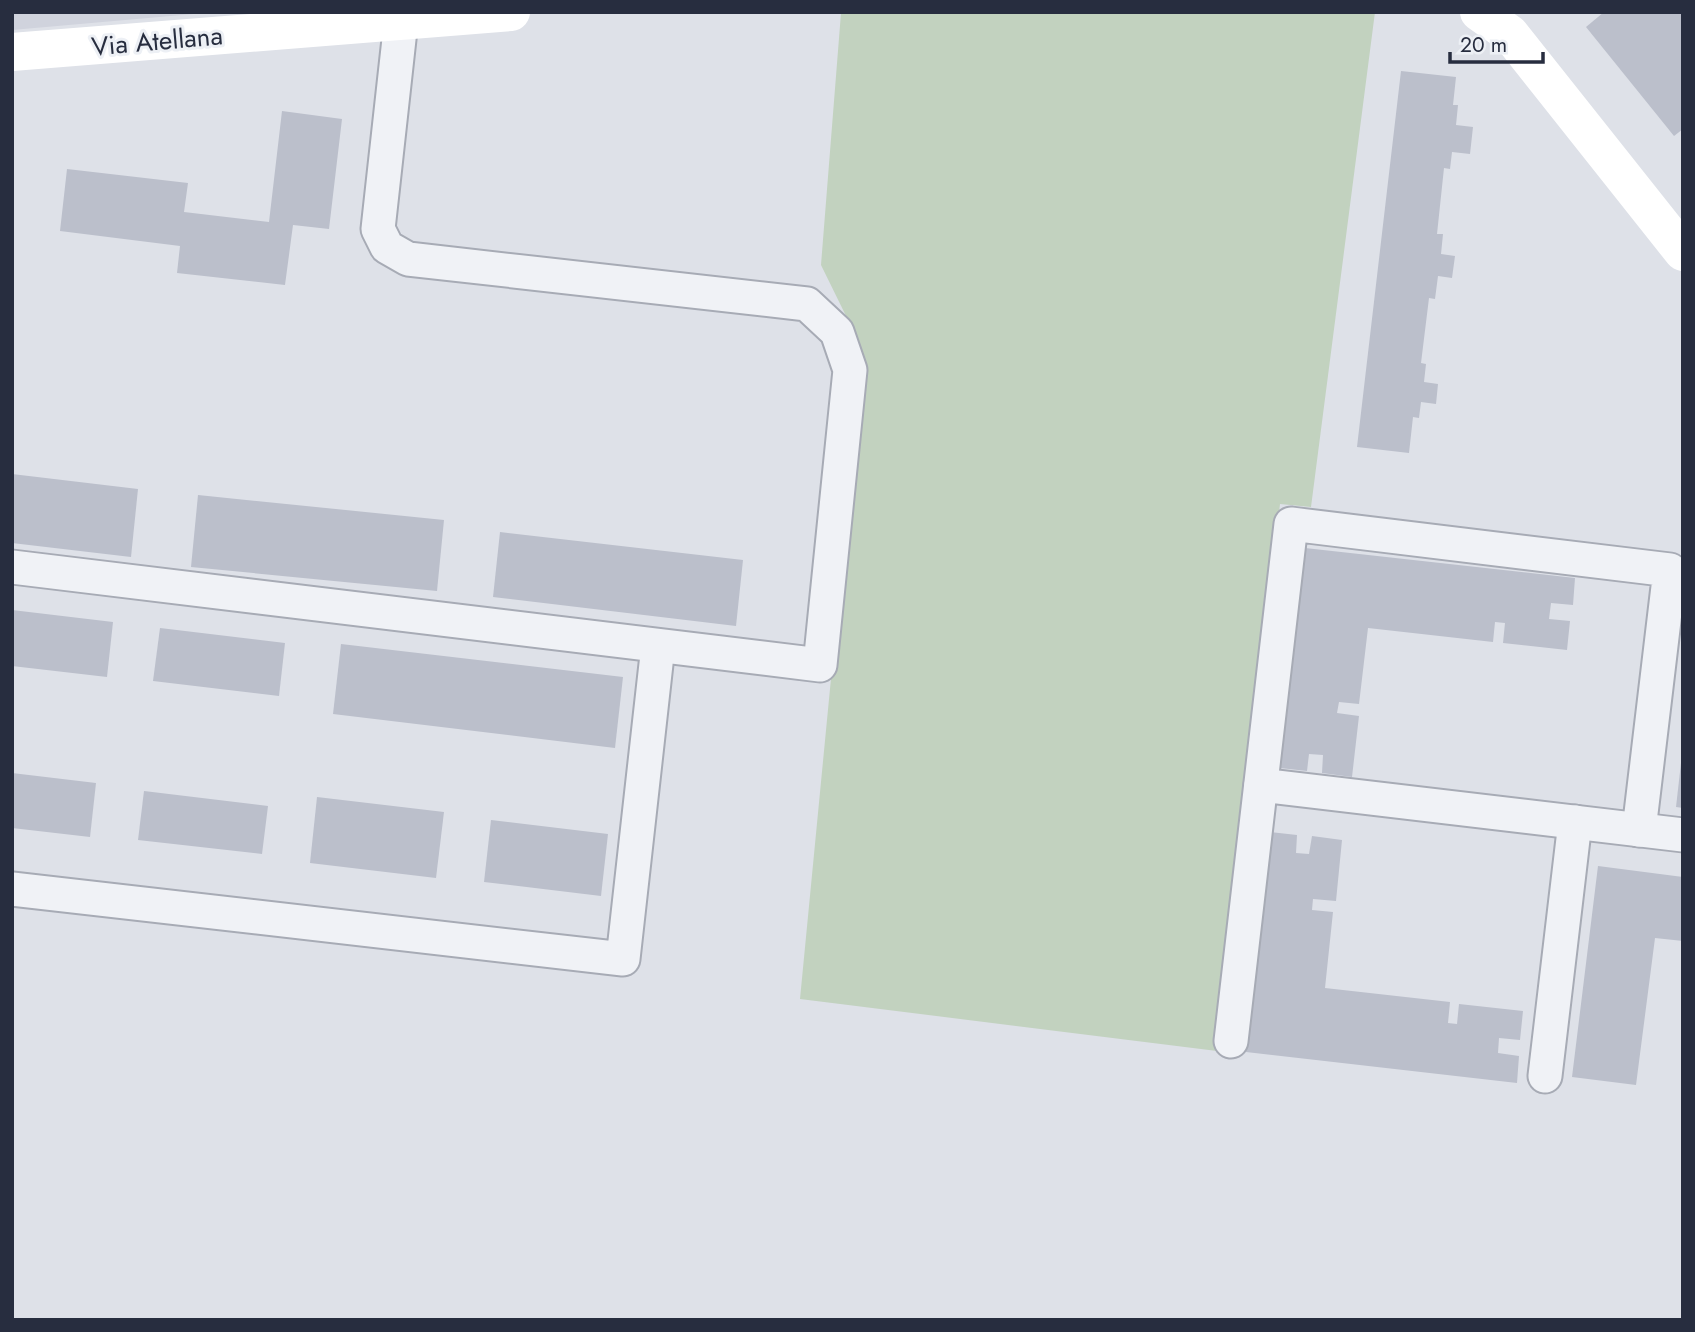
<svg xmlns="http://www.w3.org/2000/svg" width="1695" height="1332" viewBox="0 0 1695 1332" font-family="Jost,sans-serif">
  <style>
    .built { fill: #d0d3dd }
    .green { fill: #c2d2bf }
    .building { fill: #bbbfcb }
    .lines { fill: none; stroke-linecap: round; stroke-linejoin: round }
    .street-casing { stroke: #a7abb5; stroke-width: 37 }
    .street { stroke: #f0f2f6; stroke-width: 33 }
    .secondary { stroke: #fff; stroke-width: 38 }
    .labels { text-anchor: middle; stroke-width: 6; stroke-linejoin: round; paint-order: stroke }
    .street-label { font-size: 26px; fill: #272d3f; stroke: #edf0f5 }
  </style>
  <rect width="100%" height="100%" fill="#dee1e8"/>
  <path class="built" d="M12,12H216L12,30Z"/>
  <path class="green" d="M852,12H1375L1311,507L1280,504L1217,1051L800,999L860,379L848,320L821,265L841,13Z"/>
  <g class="building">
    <path d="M1604,12H1683V129L1674,136L1586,27Z"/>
    <path d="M1401,71L1456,77L1453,105H1458L1456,125L1473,127L1470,154L1452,152L1450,169L1444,168L1437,234H1443L1441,254L1455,256L1452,278L1438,276L1435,299L1429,298L1421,363L1426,364L1424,382L1438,384L1436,404L1421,402L1419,418L1413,417L1409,453L1357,447Z"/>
    <path d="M282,111L342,119L329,229L293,225L285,285L177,273L180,246L60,231L67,169L188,183L184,212L269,222Z"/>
    <path d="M12,474L138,489L131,557L12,543Z"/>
    <path d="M198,495L444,520L437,591L191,567Z"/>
    <path d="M500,532L743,560L736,626L493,597Z"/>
    <path d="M1305,548L1575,578L1573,605L1551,603L1549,619L1570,621L1567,650L1503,643L1505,623L1495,622L1493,642L1368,628L1359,704L1339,702L1337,713L1359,716L1352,777L1322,773L1323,755L1309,754L1307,771L1280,768Z"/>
    <path d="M12,610L113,622L107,677L12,666Z"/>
    <path d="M160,628L285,643L279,696L153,681Z"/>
    <path d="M341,644L623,677L615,748L333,714Z"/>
    <path d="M1681,763H1683V808L1676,807Z"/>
    <path d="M12,773L96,783L90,837L12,828Z"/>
    <path d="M144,791L268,806L262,854L138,840Z"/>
    <path d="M317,797L444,812L436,878L310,863Z"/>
    <path d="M491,820L608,834L601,896L484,882Z"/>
    <path d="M1270,832L1297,835L1296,853L1309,854L1312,836L1342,840L1336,901L1313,899L1312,910L1333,912L1325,988L1450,1002L1448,1023L1457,1024L1459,1004L1523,1011L1520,1040L1499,1038L1498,1053L1519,1056L1517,1083L1246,1052Z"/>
    <path d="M1598,866L1683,877V941L1655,938L1636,1085L1572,1077Z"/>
  </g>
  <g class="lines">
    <defs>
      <g id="street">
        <path d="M12,567L820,665L850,370L837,332L807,304L408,259L387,247L378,229L401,21"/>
        <path d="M1261,785L1683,835"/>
        <path d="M12,889L623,959L658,646"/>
        <path d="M1231,1041L1291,524L1670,570L1639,830"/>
        <path d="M1545,1076L1575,822"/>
      </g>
    </defs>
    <use href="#street" class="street-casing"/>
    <use href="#street" class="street"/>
    <g class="secondary">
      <path d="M1479,12L1510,34L1683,252"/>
      <path d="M12,52L511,12"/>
    </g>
  </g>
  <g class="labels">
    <g class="street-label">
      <text transform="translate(157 41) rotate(-5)" y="9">Via Atellana</text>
    </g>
  </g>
  <rect width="1695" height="1332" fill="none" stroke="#272d3f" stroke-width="28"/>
  <path d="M1450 52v10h93v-10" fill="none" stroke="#272d3f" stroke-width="3.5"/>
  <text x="1460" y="52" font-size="21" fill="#272d3f" stroke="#edf0f5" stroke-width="5" paint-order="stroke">20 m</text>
</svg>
